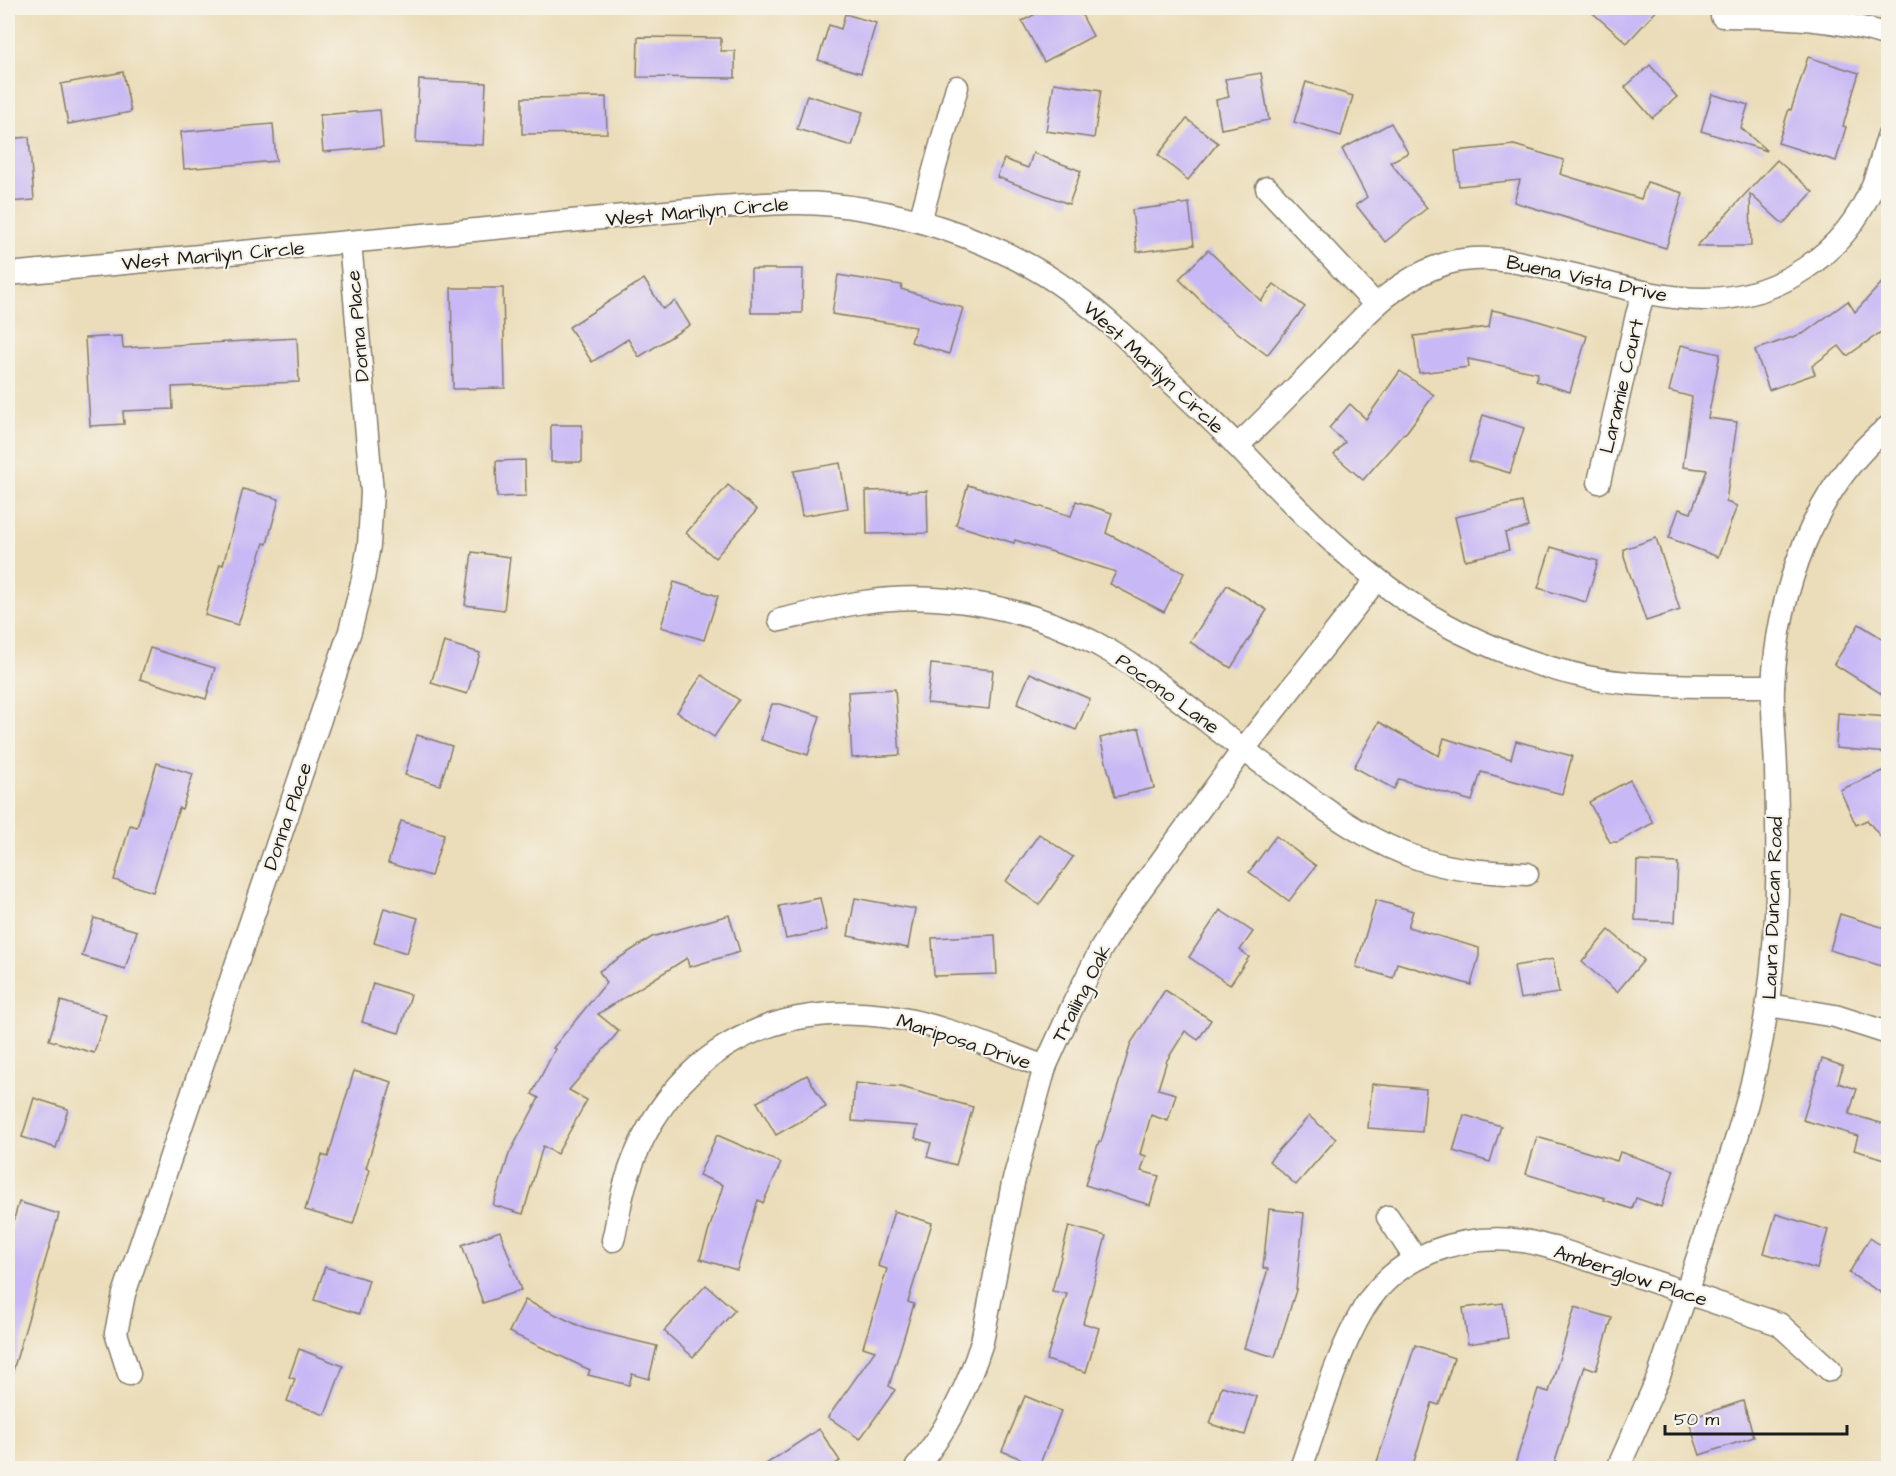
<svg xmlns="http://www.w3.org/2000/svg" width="1896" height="1476" viewBox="0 0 1896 1476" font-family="'Architects Daughter',sans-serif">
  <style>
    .building { fill: #c8b8f5 }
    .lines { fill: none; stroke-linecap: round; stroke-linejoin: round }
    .street-casing { stroke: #847c6a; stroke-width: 25 }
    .street { stroke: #fff; stroke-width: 22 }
    .labels { text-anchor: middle; stroke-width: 4.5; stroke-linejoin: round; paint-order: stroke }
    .street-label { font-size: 20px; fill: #1c1c1c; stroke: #f7f3e8 }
  </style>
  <rect width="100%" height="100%" fill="#f7f3e8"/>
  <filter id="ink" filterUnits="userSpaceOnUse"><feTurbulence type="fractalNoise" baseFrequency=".0167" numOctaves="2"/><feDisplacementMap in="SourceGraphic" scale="12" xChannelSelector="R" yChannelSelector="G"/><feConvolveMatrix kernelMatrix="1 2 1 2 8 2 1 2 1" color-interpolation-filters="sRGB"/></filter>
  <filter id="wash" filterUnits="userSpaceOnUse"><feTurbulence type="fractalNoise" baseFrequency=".008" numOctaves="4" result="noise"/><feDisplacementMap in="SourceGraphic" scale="24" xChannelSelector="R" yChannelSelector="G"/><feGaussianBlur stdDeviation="1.35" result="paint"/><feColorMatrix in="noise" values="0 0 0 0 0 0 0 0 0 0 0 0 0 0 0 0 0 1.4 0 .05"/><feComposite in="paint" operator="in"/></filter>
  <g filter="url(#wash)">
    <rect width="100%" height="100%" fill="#ebddb9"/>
    <g id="blocks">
      <g class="building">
        <path d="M1047,8H1078L1093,36L1044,62L1022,21Z"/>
        <path d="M1587,8H1659L1627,43Z"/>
        <path d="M845,14L876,23L861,73L818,60L829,25L841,29Z"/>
        <path d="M638,37L721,38V51H735V78L637,77Z"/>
        <path d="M1808,57L1859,73L1843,126L1846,127L1836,161L1778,143L1789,109L1791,110Z"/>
        <path d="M1650,65L1677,97L1652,118L1625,87Z"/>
        <path d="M123,72L131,112L68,124L61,84Z"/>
        <path d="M1261,73L1269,120L1221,129L1216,100L1229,97L1225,79Z"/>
        <path d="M419,80L486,83L483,145L416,142Z"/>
        <path d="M1306,82L1353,96L1341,136L1294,122Z"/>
        <path d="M1054,83L1101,90L1094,138L1046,131Z"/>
        <path d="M1712,94L1748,105L1741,128L1767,151L1701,131Z"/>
        <path d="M807,95L863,112L852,146L797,129Z"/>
        <path d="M606,97L607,133L522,134V98Z"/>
        <path d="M380,110L383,147L323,152L320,115Z"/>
        <path d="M1187,119L1218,143L1188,180L1158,155Z"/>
        <path d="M1391,123L1408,153L1390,162L1427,208L1385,242L1356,205L1367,197L1342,149Z"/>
        <path d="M273,124L276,161L184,169L181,132Z"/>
        <path d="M29,137L34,200L8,202V139Z"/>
        <path d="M1514,145L1564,160L1560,174L1641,199L1647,182L1683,193L1666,248L1514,202L1520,180L1459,186L1455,151Z"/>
        <path d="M1033,153L1081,171L1069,204L997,177L1004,159L1028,168Z"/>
        <path d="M1777,160L1813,192L1783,224L1750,194L1751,246H1697Z"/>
        <path d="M1189,203L1194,245L1137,252L1132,210Z"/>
        <path d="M1208,250L1261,301L1274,284L1305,307L1267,355L1216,316L1179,279Z"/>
        <path d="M751,269H803L802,313H751Z"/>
        <path d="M838,275L902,285L901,289L963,308L949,354L911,342L916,327L832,314Z"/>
        <path d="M1888,276V327L1847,356L1839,346L1812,366L1815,374L1769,390L1755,350L1804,333L1848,301L1855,312Z"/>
        <path d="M644,279L663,309L675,301L690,325L639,357L628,339L592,362L569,327Z"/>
        <path d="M451,288H503L505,388L453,389Z"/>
        <path d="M1492,310L1525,317L1587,336L1570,392L1536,381L1538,373L1468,359L1469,367L1419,373L1414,336L1489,327Z"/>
        <path d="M122,336L123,348L297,338L299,382L172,387L173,409L123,411L124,424L90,426L85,338Z"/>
        <path d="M1681,345L1720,354L1708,418L1737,422L1726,502L1737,506L1718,557L1669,538L1679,509L1691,513L1707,470L1683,467L1692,397L1669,391Z"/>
        <path d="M1400,371L1434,395L1405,434L1404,433L1363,480L1334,455L1345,442L1329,428L1350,404L1366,419Z"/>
        <path d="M1483,415L1524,428L1510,473L1469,461Z"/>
        <rect x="551" y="425" width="31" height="37"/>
        <path d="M525,460L526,496L497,497L496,461Z"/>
        <path d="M840,463L848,508L802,516L794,471Z"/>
        <path d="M728,485L757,510L715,558L686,533Z"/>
        <path d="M968,485L1071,516L1076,501L1112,513L1106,533L1184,573L1164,612L1110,584L1116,572L1015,540L1014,543L956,525Z"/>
        <path d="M243,489L279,499L267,544L264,543L238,625L205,615L220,564L223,565Z"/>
        <path d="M906,490V492L927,491L928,533L867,534L866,491Z"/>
        <path d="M1522,502L1528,527L1505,533L1509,550L1465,560L1455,517Z"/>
        <path d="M1656,538L1680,610L1646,621L1624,557V549Z"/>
        <path d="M1551,547L1598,561L1586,602L1538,588Z"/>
        <path d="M472,552L510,557L504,610L465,605Z"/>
        <path d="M674,582L718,596L704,640L661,627Z"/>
        <path d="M1227,585L1267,610L1231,668L1190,642Z"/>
        <path d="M1859,624L1888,642V698L1834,664Z"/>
        <path d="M444,642L480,653L467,694L431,683Z"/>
        <path d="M150,648L215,668L206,699L140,679Z"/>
        <path d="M931,664L993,670L989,709L927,703Z"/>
        <path d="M1030,673L1090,699L1076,730L1017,704Z"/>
        <path d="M702,675L739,700L714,737L677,712Z"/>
        <path d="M895,689L900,755L852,758L848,692Z"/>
        <path d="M772,704H780L820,716L808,755L761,740Z"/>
        <path d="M1838,713L1888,717V753L1836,748Z"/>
        <path d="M1379,722L1439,756L1444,738L1511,759L1516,741L1572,756L1562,794L1481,772L1472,801L1399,779L1394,789L1354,767Z"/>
        <path d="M1139,728L1154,788L1115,797L1100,738Z"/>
        <path d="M417,735L452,746L440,785L405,775Z"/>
        <path d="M157,763L193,774L182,809L179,808L153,892L114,880L130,825L137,827Z"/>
        <path d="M1888,769V846L1867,820L1856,825L1840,790Z"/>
        <path d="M1630,780L1653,823L1618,842H1610L1589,802Z"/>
        <path d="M401,821L444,834L431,876L388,863Z"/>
        <path d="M1039,834L1073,857L1039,905L1006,881Z"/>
        <path d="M1276,836L1316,866L1289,901L1249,872Z"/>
        <path d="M1637,861L1678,863L1675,922L1635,920Z"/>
        <path d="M820,898L827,930L786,939L779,906Z"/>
        <path d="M855,898L915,909L908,948L848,936Z"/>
        <path d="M1376,900L1413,911L1408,927L1479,948V956L1471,985L1397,963L1393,978L1356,967Z"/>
        <path d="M384,908L418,918L407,953L374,943Z"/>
        <path d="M1220,910L1253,932L1240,950L1249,957L1230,985L1189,957Z"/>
        <path d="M1840,914L1888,929V968L1830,950Z"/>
        <path d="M729,915L740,952L689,967L687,958L598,1014L619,1031L569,1090L587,1100L557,1154L543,1146L523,1214L493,1205L509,1154L539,1098L532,1094L555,1049L553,1048L606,983L599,971L652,937Z"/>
        <path d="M94,918L137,931L125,969L82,956Z"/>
        <path d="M1609,930L1644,960L1617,992L1582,962Z"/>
        <path d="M995,935L997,974L934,976L932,938Z"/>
        <path d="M1553,959L1559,993L1520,999L1514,966Z"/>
        <path d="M373,983L411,995L399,1033L362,1022Z"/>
        <path d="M1165,990L1211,1020L1198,1040L1185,1031L1167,1060L1158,1089L1176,1094L1168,1121L1151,1115L1140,1154L1146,1156L1141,1171L1159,1176L1150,1205L1085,1185L1099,1141L1101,1142L1131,1043Z"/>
        <path d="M61,1001L106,1015L94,1053L49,1040Z"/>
        <path d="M1822,1059L1843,1066L1838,1083L1857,1089L1849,1114L1888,1125V1160L1854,1150L1858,1136L1803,1120Z"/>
        <path d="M354,1071L392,1082L366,1168L370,1170L353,1224L305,1210L322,1155L328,1157Z"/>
        <path d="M807,1075L826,1107L776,1135L757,1102Z"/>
        <path d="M855,1083L901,1087L973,1107L956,1165L927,1157L931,1143L915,1138L918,1126L852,1121Z"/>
        <path d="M1372,1084L1426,1089L1422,1132L1368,1128Z"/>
        <path d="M34,1098L68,1109L56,1148L22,1137Z"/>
        <path d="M1464,1115L1501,1126L1490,1162L1453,1151Z"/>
        <path d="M1309,1116L1336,1139L1296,1185L1269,1161Z"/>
        <path d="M717,1135L781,1163L763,1203L758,1200L737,1270L700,1259L723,1185L699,1175Z"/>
        <path d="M1537,1137L1617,1161L1620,1152L1674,1170L1661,1207L1636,1198L1632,1209L1604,1200L1605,1198L1526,1174Z"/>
        <path d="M19,1202L59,1214L12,1374L8,1373V1239Z"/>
        <path d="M1269,1209L1304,1213L1296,1290L1275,1357L1244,1348L1268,1269L1263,1268Z"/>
        <path d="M894,1211L932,1223L908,1302L914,1304L889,1386L895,1390L860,1439L828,1417L875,1351L863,1347L887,1269L878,1266Z"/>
        <path d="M1776,1214L1828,1230L1817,1269L1764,1253Z"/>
        <path d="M1069,1226L1106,1236L1083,1323L1099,1328L1086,1372L1046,1360L1067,1294L1052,1291Z"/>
        <path d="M500,1231L521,1290L483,1303L462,1245Z"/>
        <path d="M1870,1238L1888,1250V1297L1849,1273Z"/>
        <path d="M325,1267L369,1280L359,1314L314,1300Z"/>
        <path d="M706,1285L735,1310L693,1357L664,1331Z"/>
        <path d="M525,1300L586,1329L657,1346L649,1379L632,1374L629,1385L588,1375L590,1370L509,1332Z"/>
        <path d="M1503,1303L1508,1338L1468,1344L1463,1308Z"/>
        <path d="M1575,1307L1612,1318L1596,1370L1585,1366L1553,1468H1514L1538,1389L1549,1392Z"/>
        <path d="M1415,1345L1454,1358L1439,1405L1432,1403L1412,1468H1375Z"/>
        <path d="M299,1349L343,1366L325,1415L287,1401L295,1379L289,1377Z"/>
        <path d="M1222,1386L1257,1397L1245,1435L1210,1424Z"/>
        <path d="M1025,1396L1061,1411L1039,1466L1002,1451Z"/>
        <path d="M1743,1401L1754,1437L1700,1455L1688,1419Z"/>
        <path d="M819,1429L840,1461L829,1468H760Z"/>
      </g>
    </g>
  </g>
  <g filter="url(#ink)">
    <use href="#blocks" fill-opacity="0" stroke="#847c6a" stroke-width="1.5"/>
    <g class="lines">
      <defs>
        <g id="street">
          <path d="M1722,16C1779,16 1834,18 1888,35"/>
          <path d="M1267,188L1375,304"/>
          <path d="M920,221L957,87"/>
          <path d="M8,274L719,207C745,206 772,202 798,203C889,204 999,239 1072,293C1107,318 1137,348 1167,378C1192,402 1218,425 1241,450C1306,519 1374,589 1460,632C1511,657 1570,678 1628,683C1676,687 1725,686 1773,686"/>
          <path d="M1237,446C1265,420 1291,393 1318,365C1356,325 1392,279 1448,263C1489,252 1534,265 1574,275C1616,285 1659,299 1703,299C1777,300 1845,254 1873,185C1879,169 1883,153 1888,137"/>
          <path d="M1599,482L1637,315L1644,292"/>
          <path d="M780,620C808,614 836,606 864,602C941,590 1029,608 1097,644C1138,666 1172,694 1208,722C1238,746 1268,768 1299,790C1337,819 1375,844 1420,859C1455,871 1491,872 1527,874"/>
          <path d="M1769,1005L1835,1016L1888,1033"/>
          <path d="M1388,1217L1415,1258"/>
          <path d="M613,1240C618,1220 620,1198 627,1178C665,1061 763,1000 884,1016C940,1023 993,1048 1045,1067"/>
          <path d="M129,1374L116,1333L124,1294L350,631L363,579L369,545L372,492L350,242"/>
          <path d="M916,1468C947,1431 967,1389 982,1342L1013,1183L1045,1067L1074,1003L1101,949L1124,912L1243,750L1376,580"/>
          <path d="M1301,1468C1320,1415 1335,1357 1364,1308C1397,1254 1462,1233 1523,1241C1533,1242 1544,1246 1554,1248L1779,1324L1830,1370"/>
          <path d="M1618,1468L1659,1376L1737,1137C1758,1070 1771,1002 1775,932C1779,877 1777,822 1776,768C1775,741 1772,713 1773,686C1778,592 1813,488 1888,427"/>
        </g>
      </defs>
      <use href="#street" class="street-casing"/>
      <use href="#street" class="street"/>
    </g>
  </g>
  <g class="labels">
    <g class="street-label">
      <text transform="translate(697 211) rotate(-5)" y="7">West Marilyn Circle</text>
      <text transform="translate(213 255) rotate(-5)" y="7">West Marilyn Circle</text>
      <text transform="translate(1587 278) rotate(12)" y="7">Buena Vista Drive</text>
      <text transform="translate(357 326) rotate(-95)" y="7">Donna Place</text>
      <text transform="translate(1154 367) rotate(43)" y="7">West Marilyn Circle</text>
      <text transform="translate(1621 386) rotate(-77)" y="7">Laramie Court</text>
      <text transform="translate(1168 693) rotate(36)" y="7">Pocono Lane</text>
      <text transform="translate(287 816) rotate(-71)" y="7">Donna Place</text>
      <text transform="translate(1772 908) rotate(-88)" y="7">Laura Duncan Road</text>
      <text transform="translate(1081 993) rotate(-63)" y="7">Trailing Oak</text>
      <text transform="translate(964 1041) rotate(18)" y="7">Mariposa Drive</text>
      <text transform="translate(1631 1275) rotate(18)" y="7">Amberglow Place</text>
    </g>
  </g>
  <rect width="1896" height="1476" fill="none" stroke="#f7f3e8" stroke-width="30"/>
  <path d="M1665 1425v9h182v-9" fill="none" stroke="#1c1c1c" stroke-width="3"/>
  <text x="1674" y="1425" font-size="18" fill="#1c1c1c" stroke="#f7f3e8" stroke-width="4.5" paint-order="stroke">50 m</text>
</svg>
